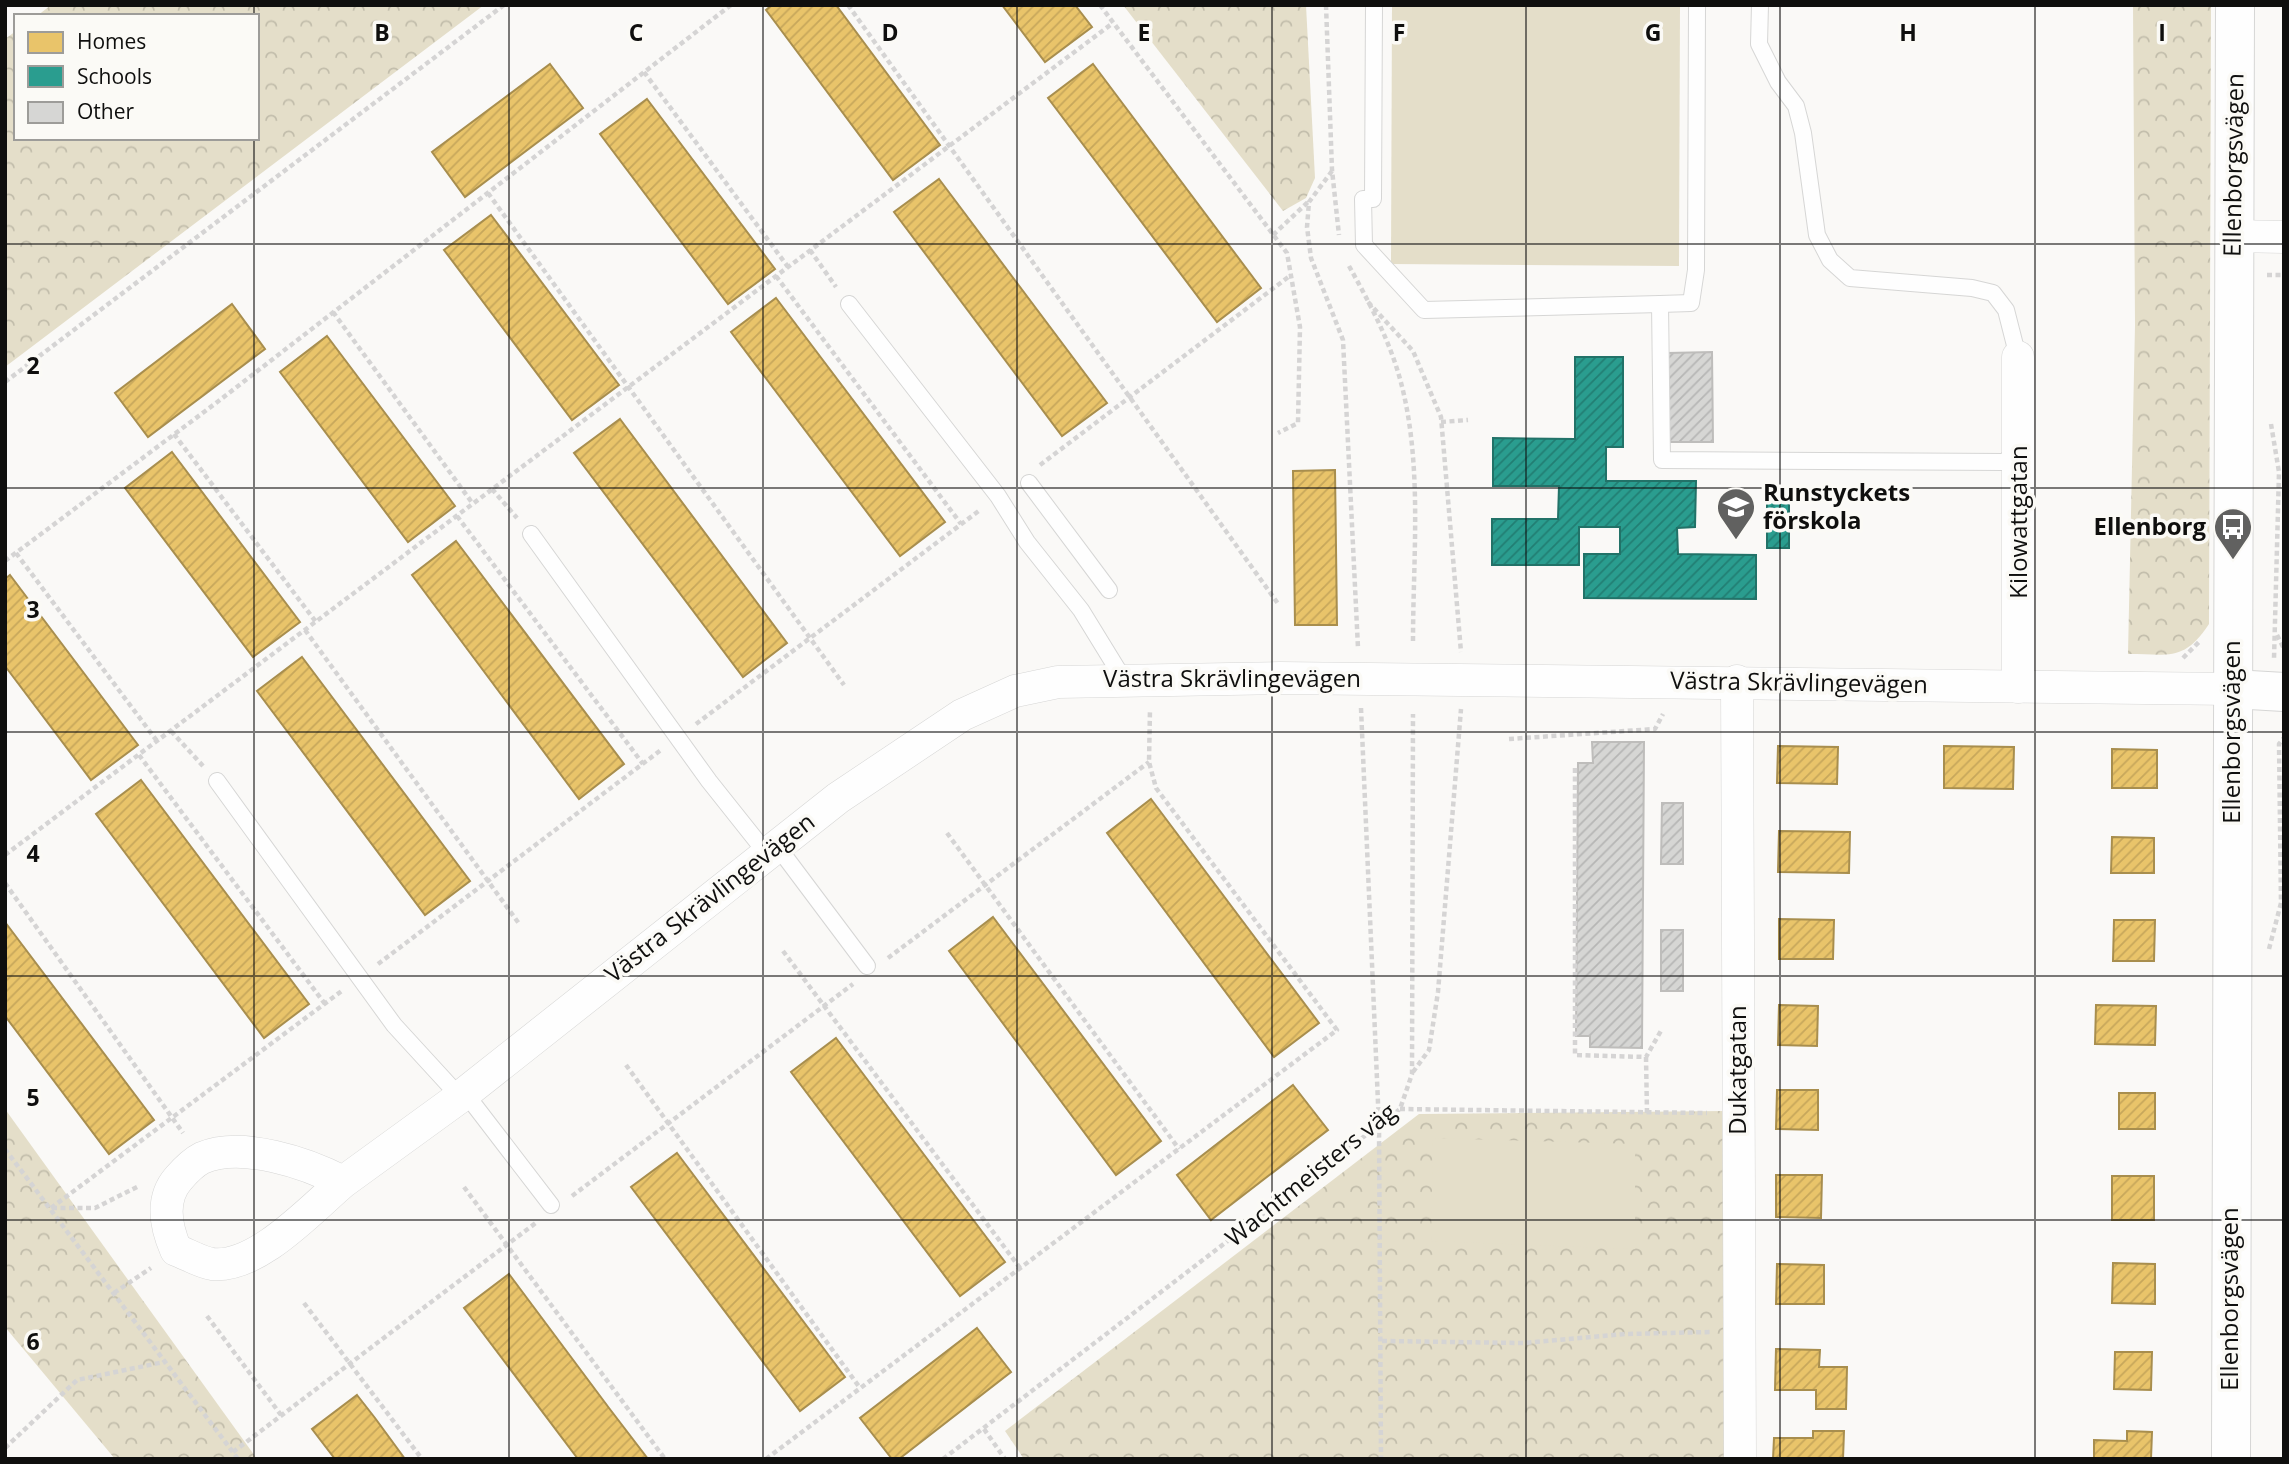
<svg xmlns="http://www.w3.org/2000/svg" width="2289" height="1464" viewBox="0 0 2289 1464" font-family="'Open Sans',sans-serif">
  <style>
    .park { fill: url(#park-crowns) }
    .pitch { fill: #e4dec9 }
    .homes { fill: url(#homes-hatch); stroke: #a88e4e; stroke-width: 2 }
    .schools { fill: url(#schools-hatch); stroke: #227268; stroke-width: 2 }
    .building { fill: url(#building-hatch); stroke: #bebdbb; stroke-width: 2 }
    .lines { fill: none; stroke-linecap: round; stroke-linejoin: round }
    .lane-casing { stroke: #d6d6d5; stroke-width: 18 }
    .street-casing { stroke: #d6d6d5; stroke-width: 33 }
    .secondary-casing { stroke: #d6d6d5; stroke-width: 40 }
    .path { stroke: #d5d4d4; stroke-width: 4.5; stroke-dasharray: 5 3.5; stroke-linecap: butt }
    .lane { stroke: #fefefe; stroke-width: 16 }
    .street { stroke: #fefefe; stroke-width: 32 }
    .secondary { stroke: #fefefe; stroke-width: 38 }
    .grid { fill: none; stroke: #0f0f0e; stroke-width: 2; stroke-opacity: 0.55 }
    .labels { text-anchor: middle; stroke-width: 7; stroke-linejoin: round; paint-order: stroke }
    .street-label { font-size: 24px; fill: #0f0f0e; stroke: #fbfaf6 }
    .poi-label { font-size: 24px; font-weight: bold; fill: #0f0f0e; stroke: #fbfaf6; text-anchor: start }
    .grid-label { font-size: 23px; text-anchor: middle; font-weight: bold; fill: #0f0f0e; stroke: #fbfaf6; stroke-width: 7; stroke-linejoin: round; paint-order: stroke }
  </style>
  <defs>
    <pattern id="park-crowns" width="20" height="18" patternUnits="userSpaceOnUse" patternTransform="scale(1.75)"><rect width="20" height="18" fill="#e4dec9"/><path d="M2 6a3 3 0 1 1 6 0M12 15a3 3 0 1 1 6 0" fill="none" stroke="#c2bdab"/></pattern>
    <pattern id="homes-hatch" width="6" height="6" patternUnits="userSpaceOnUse" patternTransform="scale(1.75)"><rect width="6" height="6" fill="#e9c46a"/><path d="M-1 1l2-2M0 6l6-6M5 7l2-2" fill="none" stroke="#c7a75b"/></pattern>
    <pattern id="schools-hatch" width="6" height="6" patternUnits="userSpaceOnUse" patternTransform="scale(1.75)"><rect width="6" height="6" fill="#2a9d8f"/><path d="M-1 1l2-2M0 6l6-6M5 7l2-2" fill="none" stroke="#227e73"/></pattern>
    <pattern id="building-hatch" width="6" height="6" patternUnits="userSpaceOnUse" patternTransform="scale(1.75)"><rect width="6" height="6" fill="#d6d6d4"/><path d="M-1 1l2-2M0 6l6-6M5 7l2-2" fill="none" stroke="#b6b6b5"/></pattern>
  </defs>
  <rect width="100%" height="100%" fill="#faf9f7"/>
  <g class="park">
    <path d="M51,5H484L5,367V39L16,31V138H257V16H37Z"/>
    <path d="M1123,5H1306L1315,178L1306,198L1283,211Z"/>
    <path d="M2133,5H2211L2209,624C2184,662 2169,654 2128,654L2135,325Z"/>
    <path d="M5,1109L257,1459H115L5,1327Z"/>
    <path d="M1724,1111L1726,1459H1024L1005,1431L1419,1114Z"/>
  </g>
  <g class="pitch">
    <path d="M1392,5H1680L1679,266L1391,264Z"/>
    <path d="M1433,1138L1635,1144V1249L1431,1241Z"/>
  </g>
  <g class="homes">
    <path d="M772,5H836L940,145L893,180L766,10Z"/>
    <path d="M1002,5H1075L1092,27L1045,62Z"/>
    <path d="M550,64L583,108L465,197L432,152Z"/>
    <path d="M1093,64L1261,288L1217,322L1048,98Z"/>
    <path d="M647,99L775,269L728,304L600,134Z"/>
    <path d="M939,179L1107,403L1062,436L894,212Z"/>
    <path d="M491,215L619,385L572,420L444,250Z"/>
    <path d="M776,298L945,522L900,556L731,332Z"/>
    <path d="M232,304L265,349L148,437L115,393Z"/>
    <path d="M327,336L455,506L408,542L280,372Z"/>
    <path d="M620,419L787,643L743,677L574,453Z"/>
    <path d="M172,452L300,622L253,657L125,488Z"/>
    <path d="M1335,470L1337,625H1295L1293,471Z"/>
    <path d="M456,541L624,764L579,799L412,575Z"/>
    <path d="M10,575L138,745L91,780L5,666V579Z"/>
    <path d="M302,657L470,881L425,915L257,691Z"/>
    <path d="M1778,746L1838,747L1837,784L1777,783Z"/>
    <path d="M1944,746L2014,747L2013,789L1944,788Z"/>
    <path d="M2112,749L2157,750V788H2112Z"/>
    <path d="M141,780L309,1004L264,1038L96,814Z"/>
    <path d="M1151,799L1319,1023L1274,1057L1107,833Z"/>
    <path d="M1779,831L1850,832L1849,873L1778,872Z"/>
    <path d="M2112,837L2154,838V873H2111Z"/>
    <path d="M993,917L1161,1141L1116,1175L949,951Z"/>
    <path d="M1779,919L1834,920L1833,959H1779Z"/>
    <path d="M2114,920H2155L2154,961H2113Z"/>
    <path d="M5,922L154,1120L109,1154L5,1016Z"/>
    <path d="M1779,1005L1818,1006L1817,1046L1778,1045Z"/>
    <path d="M2096,1005L2156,1006L2155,1045L2095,1044Z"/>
    <path d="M836,1038L1005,1262L960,1296L791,1072Z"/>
    <path d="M1293,1085L1328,1130L1211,1220L1177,1175Z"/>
    <path d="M1777,1090H1818V1130L1776,1129Z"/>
    <rect x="2119" y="1093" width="36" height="36"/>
    <path d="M677,1153L845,1377L800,1411L631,1187Z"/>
    <path d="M1776,1175H1822L1821,1218L1776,1217Z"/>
    <rect x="2112" y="1176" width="42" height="44"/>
    <path d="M2113,1263L2155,1264V1304L2112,1303Z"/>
    <path d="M1777,1264L1824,1265V1304H1776Z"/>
    <path d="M509,1274L609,1408L648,1459H578L464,1308Z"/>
    <path d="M977,1328L1011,1372L899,1459H892L860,1418Z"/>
    <path d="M1776,1349L1820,1350L1819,1367H1847L1846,1409H1816V1390H1775Z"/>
    <path d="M2115,1352H2152L2151,1390L2114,1389Z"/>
    <path d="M357,1395L375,1418L405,1459H335L312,1429Z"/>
    <path d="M1813,1431H1844L1843,1459H1773L1774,1438H1813Z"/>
    <path d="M2127,1431L2152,1432L2151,1459H2094V1440L2127,1441Z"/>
  </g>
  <g class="schools">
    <path d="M1575,357H1623V447H1606V481H1696L1695,527L1677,528L1678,554L1756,555V599L1584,598V554H1620V527H1579V565H1492V519H1558L1559,486H1493V438L1575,439Z"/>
    <rect x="1767" y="501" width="22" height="47"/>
  </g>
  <g class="building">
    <path d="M1712,352L1713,442H1667L1668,353Z"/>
    <path d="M1592,742H1644L1642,1048L1590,1047V1036H1576L1578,763H1593Z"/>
    <path d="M1662,803H1683V864H1661Z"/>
    <rect x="1661" y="930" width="22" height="61"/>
  </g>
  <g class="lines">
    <defs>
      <g id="lane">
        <path d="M1374,5L1373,199H1363L1364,245L1424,310L1660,304L1662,460L2004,462L2017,451"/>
        <path d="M1760,5L1759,44L1778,82L1796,106L1803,133L1817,235L1830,260L1850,278L1972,288L1993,293L2006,310L2018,357"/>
        <path d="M849,304L998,496L1027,542L1081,610L1124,680"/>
        <path d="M1660,304L1691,303L1696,270L1697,5"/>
        <path d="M1029,483L1109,590"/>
        <path d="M531,534L709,781L767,854"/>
        <path d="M217,781L394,1025L460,1097"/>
        <path d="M777,846L867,966"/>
        <path d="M465,1093L551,1205"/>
      </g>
      <g id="street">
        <path d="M2232,236L2284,237"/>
        <path d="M2018,357V687"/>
        <path d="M1737,681L1740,1459"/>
        <path d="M343,1182C311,1209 257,1269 212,1264C200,1262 187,1254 176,1250C166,1227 160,1200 178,1179C184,1172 194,1162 202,1158C242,1141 307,1163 343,1182L460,1097L838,798L962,715L1015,691L1058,682L1280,678L2233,689"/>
      </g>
      <g id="secondary">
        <path d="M2233,689L2284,692"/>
        <path d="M2231,1459L2235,5"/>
      </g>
    </defs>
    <use href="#lane" class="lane-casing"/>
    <use href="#street" class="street-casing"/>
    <use href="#secondary" class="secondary-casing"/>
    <g class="path">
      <path d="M848,5L1279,605"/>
      <path d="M1100,5L1287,253L1300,327L1298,423L1278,433"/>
      <path d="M1326,5L1332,170L1339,235"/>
      <path d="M644,72L788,267"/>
      <path d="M1332,171L1309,202L1307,227L1311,258L1343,340L1358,648"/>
      <path d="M488,193L844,685"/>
      <path d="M1273,235L1308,202"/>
      <path d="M810,250L836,287"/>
      <path d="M1349,266C1369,302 1389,339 1400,379C1423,462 1413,556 1413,641"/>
      <path d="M2267,275H2284"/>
      <path d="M776,276L961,524"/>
      <path d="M1368,302L1413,351L1441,417L1461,652"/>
      <path d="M333,312L473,504"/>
      <path d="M5,382L504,5"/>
      <path d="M1441,422L1468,420"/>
      <path d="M2271,424L2279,472L2274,659"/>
      <path d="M174,434L316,622"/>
      <path d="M1040,465L1291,275"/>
      <path d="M492,489L517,518"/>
      <path d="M457,516L643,764"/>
      <path d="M16,553L157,741"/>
      <path d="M5,561L216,403L731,5"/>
      <path d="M305,630L520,925"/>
      <path d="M2277,635L2284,649"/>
      <path d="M2183,658L2199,642"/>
      <path d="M1361,708L1379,1126L1381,1459"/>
      <path d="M696,724L980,510"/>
      <path d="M171,731L203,766"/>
      <path d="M1509,739L1655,729L1663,714"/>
      <path d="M139,755L325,1004"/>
      <path d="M1575,768V1055L1646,1057L1662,1029"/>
      <path d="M947,833L1179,1149"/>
      <path d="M5,855L1113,23"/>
      <path d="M5,883L183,1133"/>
      <path d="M2269,949L2281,903L2279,744L2284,738"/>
      <path d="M783,951L1020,1268"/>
      <path d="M888,958L1149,762"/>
      <path d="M378,964L661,750"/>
      <path d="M1646,1057L1647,1113"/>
      <path d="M626,1065L860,1388"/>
      <path d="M1413,1072L1429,1050L1438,992L1461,709"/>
      <path d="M1400,1109L1707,1113"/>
      <path d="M5,1149L238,1459"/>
      <path d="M464,1187L665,1459"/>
      <path d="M572,1196L853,984"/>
      <path d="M51,1208L343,990"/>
      <path d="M52,1208H95L139,1186"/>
      <path d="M114,1293L151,1268"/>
      <path d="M304,1303L422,1459"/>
      <path d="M207,1316L281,1415"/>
      <path d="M1382,1341L1523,1343L1626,1334L1710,1332"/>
      <path d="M984,1429L1005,1459"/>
      <path d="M5,1448L77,1380L164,1362"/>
      <path d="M233,1452L537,1222"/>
      <path d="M766,1459L1337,1030L1156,788L1149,762L1150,709"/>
      <path d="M943,1459L1400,1109L1412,1074L1413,714"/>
    </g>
    <use href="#lane" class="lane"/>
    <use href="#street" class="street"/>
    <use href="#secondary" class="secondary"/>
  </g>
  <path class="grid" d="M254,5V16M509,5V1459M763,5V1459M1017,5V1459M1272,5V1459M1526,5V1459M1780,5V1459M2035,5V1459M254,138V1459M5,244H2284M5,488H2284M5,732H2284M5,976H2284M5,1220H2284"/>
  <defs>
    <symbol id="school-pin" viewBox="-11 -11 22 30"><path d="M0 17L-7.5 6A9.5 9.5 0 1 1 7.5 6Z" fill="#616160" stroke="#fbfaf6"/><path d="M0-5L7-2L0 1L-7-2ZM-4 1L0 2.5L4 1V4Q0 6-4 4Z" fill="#fff"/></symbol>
    <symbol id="bus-pin" viewBox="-11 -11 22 30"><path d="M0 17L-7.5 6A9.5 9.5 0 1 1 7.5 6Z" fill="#616160" stroke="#fbfaf6"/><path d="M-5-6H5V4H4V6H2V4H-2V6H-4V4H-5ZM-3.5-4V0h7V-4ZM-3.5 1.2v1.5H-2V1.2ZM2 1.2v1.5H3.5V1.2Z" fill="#fff"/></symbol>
  </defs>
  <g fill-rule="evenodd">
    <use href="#school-pin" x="1714" y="485" width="44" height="60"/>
    <use href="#bus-pin" x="2211" y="505" width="44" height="60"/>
  </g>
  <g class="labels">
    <g class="street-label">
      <text transform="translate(2234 165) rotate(-89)" y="8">Ellenborgsvägen</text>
      <text transform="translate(2019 522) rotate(-90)" y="8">Kilowattgatan</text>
      <text x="1232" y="687">Västra Skrävlingevägen</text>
      <text transform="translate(1799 683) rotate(1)" y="8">Västra Skrävlingevägen</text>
      <text transform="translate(2232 732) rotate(-90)" y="8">Ellenborgsvägen</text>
      <text transform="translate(710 898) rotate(-38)" y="8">Västra Skrävlingevägen</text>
      <text transform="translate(1738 1070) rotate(-90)" y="8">Dukatgatan</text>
      <text transform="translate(1311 1175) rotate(-39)" y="8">Wachtmeisters väg</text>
      <text transform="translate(2230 1299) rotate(-90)" y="8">Ellenborgsvägen</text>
    </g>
    <g class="poi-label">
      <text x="1763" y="501">Runstyckets<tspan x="1763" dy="28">förskola</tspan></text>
      <text x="2206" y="535" text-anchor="end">Ellenborg</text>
    </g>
  </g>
  <g class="grid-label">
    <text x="382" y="41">B</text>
    <text x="636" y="41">C</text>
    <text x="890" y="41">D</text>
    <text x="1144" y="41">E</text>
    <text x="1399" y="41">F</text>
    <text x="1653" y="41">G</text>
    <text x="1908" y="41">H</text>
    <text x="2162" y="41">I</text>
    <text x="33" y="374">2</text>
    <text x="33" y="618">3</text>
    <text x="33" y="862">4</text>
    <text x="33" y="1106">5</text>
    <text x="33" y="1350">6</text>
  </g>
  <rect width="2289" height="1464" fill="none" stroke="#0f0f0e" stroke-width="14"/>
  <rect x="14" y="14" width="245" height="126" fill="#fbfaf6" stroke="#9d9c99" stroke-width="2"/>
  <rect x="28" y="32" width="35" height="21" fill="#e9c46a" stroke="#9d9c99" stroke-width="2"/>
  <text x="77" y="49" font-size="21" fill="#0f0f0e">Homes</text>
  <rect x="28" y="66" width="35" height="21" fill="#2a9d8f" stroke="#9d9c99" stroke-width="2"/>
  <text x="77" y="84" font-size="21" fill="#0f0f0e">Schools</text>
  <rect x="28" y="102" width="35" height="21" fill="#d6d6d4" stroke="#9d9c99" stroke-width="2"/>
  <text x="77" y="119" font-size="21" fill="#0f0f0e">Other</text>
</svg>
